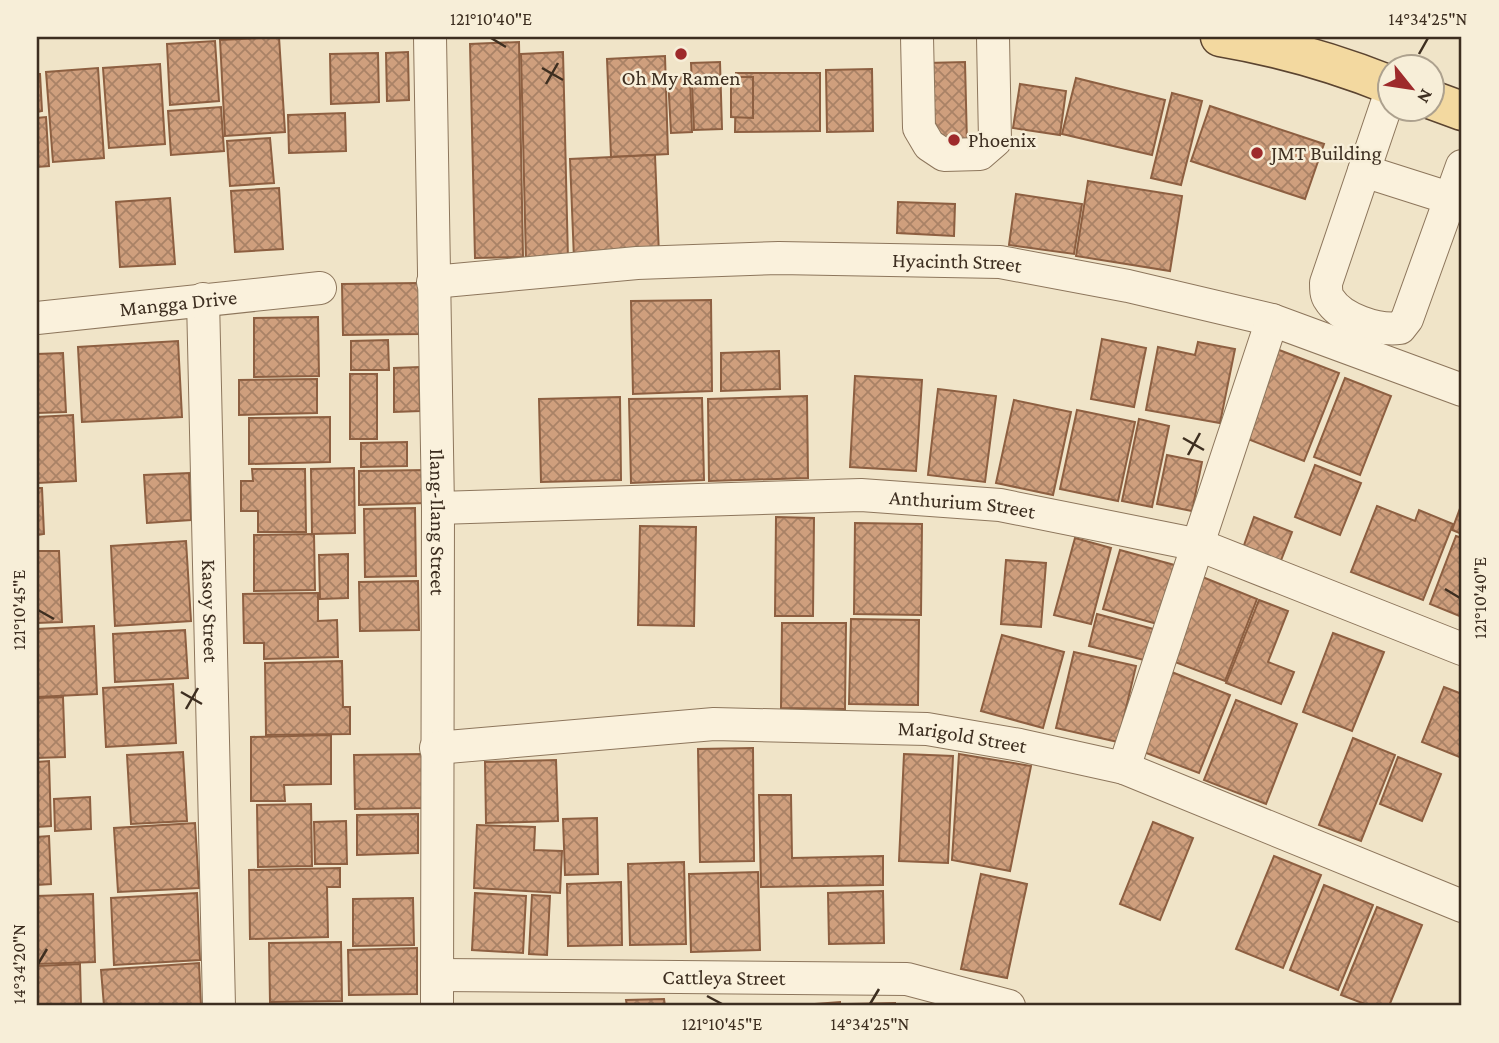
<svg xmlns="http://www.w3.org/2000/svg" width="1499" height="1043" viewBox="0 0 1499 1043" font-family="'Crimson Pro',serif">
  <style>
    .building { fill: url(#building-cross-hatch); stroke: #8d5f41; stroke-width: 2 }
    .lines { fill: none; stroke-linecap: round; stroke-linejoin: round }
    .minor-casing { stroke: #8d765c; stroke-width: 34 }
    .major-casing { stroke: #5b4430; stroke-width: 41 }
    .minor { stroke: #faf1dc; stroke-width: 32 }
    .major { stroke: #f3d9a0; stroke-width: 38 }
    .ticks { fill: none; stroke: #3d2e20; stroke-width: 2.5 }
    .poi-dot { fill: #9e2a2b; stroke: #f7eed8; stroke-width: 2.5 }
    .labels { text-anchor: middle; stroke-width: 5; stroke-linejoin: round; paint-order: stroke }
    .poi-label { font-size: 21px; fill: #3d2e20; stroke: #f7eed8; text-anchor: start }
    .street-label { font-size: 21px; fill: #3d2e20; stroke: #f7eed8 }
    .neatline { fill: none; stroke: #3d2e20; stroke-width: 2.5 }
    .ticks-label { font-size: 18px; text-anchor: middle; fill: #3d2e20 }
  </style>
  <defs>
    <pattern id="building-cross-hatch" width="8" height="8" patternUnits="userSpaceOnUse" patternTransform="scale(1.75)"><rect width="8" height="8" fill="#cf9f7d"/><path d="M0 0l8 8M0 8l8-8" fill="none" stroke="#a98266"/></pattern>
  </defs>
  <rect width="100%" height="100%" fill="#f0e4c8"/>
  <g class="building">
    <path d="M279,37L285,132L225,136L220,40Z"/>
    <path d="M215,41L219,101L170,105L167,44Z"/>
    <path d="M519,42L523,257L475,258L470,44Z"/>
    <path d="M408,52L409,100L387,101L386,53Z"/>
    <path d="M563,52L568,260L526,262L521,54Z"/>
    <path d="M378,53L379,102L331,104L330,54Z"/>
    <path d="M665,56L668,154L611,157L607,59Z"/>
    <path d="M720,62L722,129L694,130L691,63Z"/>
    <path d="M965,62L967,144H928L927,63Z"/>
    <path d="M160,64L165,144L109,148L103,68Z"/>
    <path d="M98,68L104,158L53,162L46,72Z"/>
    <path d="M872,69L873,131L827,132L826,70Z"/>
    <path d="M736,73H820V131L735,132Z"/>
    <path d="M37,74H40L42,111L37,112Z"/>
    <path d="M690,77L692,132L671,133L668,78Z"/>
    <path d="M731,77H753V118L731,117Z"/>
    <path d="M1076,78L1165,100L1152,155L1062,134Z"/>
    <path d="M1020,84L1066,91L1060,135L1013,128Z"/>
    <path d="M1172,93L1202,101L1181,185L1151,178Z"/>
    <path d="M1210,106L1324,144L1305,199L1191,161Z"/>
    <path d="M221,107L224,151L171,155L168,111Z"/>
    <path d="M345,113L346,151L289,153L288,115Z"/>
    <path d="M46,117L49,166L37,167V118Z"/>
    <path d="M270,138L274,183L230,186L227,141Z"/>
    <path d="M655,155L659,255L574,259L570,159Z"/>
    <path d="M1088,181L1182,196L1170,271L1076,256Z"/>
    <path d="M279,188L283,249L235,252L231,191Z"/>
    <path d="M1016,194L1082,204L1074,254L1009,245Z"/>
    <path d="M170,198L175,264L120,267L116,202Z"/>
    <path d="M898,202L955,204L954,236L897,233Z"/>
    <path d="M419,283L420,334L343,335L342,284Z"/>
    <path d="M711,300L712,391L633,394L631,301Z"/>
    <path d="M318,317L319,376L254,377V318Z"/>
    <path d="M1102,339L1146,348L1134,407L1091,399Z"/>
    <path d="M388,340L389,370H351V341Z"/>
    <path d="M178,341L182,417L82,422L78,347Z"/>
    <path d="M1198,342L1235,349L1220,423L1146,410L1158,347L1195,355Z"/>
    <path d="M1274,348L1339,373L1304,461L1240,436Z"/>
    <path d="M779,351L780,389L721,391V353Z"/>
    <path d="M63,353L66,412L37,413V354Z"/>
    <path d="M419,367L420,411L394,412V368Z"/>
    <rect x="350" y="374" width="27" height="65"/>
    <path d="M855,376L922,380L916,471L850,467Z"/>
    <path d="M1345,378L1391,396L1360,475L1314,457Z"/>
    <path d="M317,379V413L239,415V380Z"/>
    <path d="M938,389L996,396L985,482L928,475Z"/>
    <path d="M807,396L808,478L709,481L708,399Z"/>
    <path d="M620,397L621,480L541,482L539,399Z"/>
    <path d="M702,398L704,480L631,483L629,399Z"/>
    <path d="M1014,400L1071,412L1053,495L996,483Z"/>
    <path d="M1077,410L1135,422L1118,501L1060,489Z"/>
    <path d="M73,415L76,481L37,483V417Z"/>
    <path d="M330,417V462L249,464V418Z"/>
    <path d="M1139,419L1169,426L1152,507L1122,501Z"/>
    <path d="M407,442V466L361,467V443Z"/>
    <path d="M1167,455L1202,462L1192,511L1157,504Z"/>
    <path d="M1315,465L1361,483L1340,535L1295,517Z"/>
    <path d="M354,468L355,533L312,534L311,469Z"/>
    <path d="M252,469H305L306,532H258V511H241V481H253Z"/>
    <path d="M426,470L427,503L359,505V471Z"/>
    <path d="M189,473L191,520L147,523L144,475Z"/>
    <path d="M37,488H42L44,534L37,535Z"/>
    <path d="M1462,503V534L1452,530Z"/>
    <path d="M1377,506L1415,521L1419,510L1453,524L1423,600L1351,572Z"/>
    <path d="M415,508L416,576L365,577L364,509Z"/>
    <path d="M776,517L814,518L813,616H775Z"/>
    <path d="M1254,517L1292,532L1280,563L1243,548Z"/>
    <path d="M855,523L922,524L921,615L854,614Z"/>
    <path d="M640,526L696,527L694,626L638,625Z"/>
    <path d="M314,534L315,590L254,591V535Z"/>
    <path d="M1456,536L1462,538V617L1430,604Z"/>
    <path d="M1075,538L1111,548L1091,624L1054,615Z"/>
    <path d="M186,541L191,621L115,626L111,546Z"/>
    <path d="M1120,550L1178,566L1161,625L1103,609Z"/>
    <path d="M37,551H59L62,622L37,623Z"/>
    <path d="M348,554V598L320,599L319,555Z"/>
    <path d="M1006,560L1046,563L1041,627L1001,624Z"/>
    <path d="M1200,576L1257,599L1225,681L1167,659Z"/>
    <path d="M418,581L419,630L360,631L359,582Z"/>
    <path d="M318,593V621L337,620L338,657L264,659V643H244L243,594Z"/>
    <path d="M1259,600L1288,611L1268,662L1294,672L1281,704L1226,683Z"/>
    <path d="M1097,614L1161,631L1152,662L1089,646Z"/>
    <path d="M851,619L919,620L918,705L849,704Z"/>
    <path d="M782,623H846L845,709L781,708Z"/>
    <path d="M94,626L97,694L37,697V629Z"/>
    <path d="M185,630L188,678L115,682L113,634Z"/>
    <path d="M1333,633L1384,652L1352,731L1303,712Z"/>
    <path d="M1002,635L1064,652L1043,728L981,711Z"/>
    <path d="M1074,652L1136,666L1118,742L1056,728Z"/>
    <path d="M342,661L343,707H350V734L266,735L265,663Z"/>
    <path d="M1164,669L1230,695L1199,773L1133,748Z"/>
    <path d="M173,684L176,743L106,747L103,688Z"/>
    <path d="M1444,687L1462,694V758L1422,742Z"/>
    <path d="M63,697L65,757L37,758V698Z"/>
    <path d="M1236,700L1297,724L1266,804L1204,780Z"/>
    <path d="M331,735V784L284,785L285,801H251V737Z"/>
    <path d="M1353,738L1395,755L1361,841L1319,825Z"/>
    <path d="M753,748L754,861L700,862L698,749Z"/>
    <path d="M183,752L187,821L131,824L127,755Z"/>
    <path d="M424,754L425,808L355,809L354,755Z"/>
    <path d="M904,754L953,756L948,863L899,861Z"/>
    <path d="M959,754L1031,766L1010,871L952,860Z"/>
    <path d="M1398,757L1441,774L1422,821L1380,804Z"/>
    <path d="M556,760L558,821L486,823L485,762Z"/>
    <path d="M49,761L51,826L37,827V762Z"/>
    <path d="M759,795H791L792,858L883,856V885L761,887Z"/>
    <path d="M90,797L91,829L55,831L54,799Z"/>
    <path d="M311,804L312,866L258,867L257,805Z"/>
    <path d="M418,814V853L357,855V815Z"/>
    <path d="M597,818L598,874L565,875L563,819Z"/>
    <path d="M346,821L347,864H315L314,822Z"/>
    <path d="M1153,822L1193,838L1160,920L1120,904Z"/>
    <path d="M195,823L199,888L118,892L114,828Z"/>
    <path d="M477,825L535,827L534,850L562,851L560,893L474,888Z"/>
    <path d="M49,836L51,884L37,885V837Z"/>
    <path d="M1274,856L1321,875L1283,968L1236,949Z"/>
    <path d="M684,862L686,944L630,945L628,864Z"/>
    <path d="M340,868V887H327L328,937L250,939L249,870Z"/>
    <path d="M758,872L760,950L691,952L689,874Z"/>
    <path d="M981,874L1027,884L1007,978L961,969Z"/>
    <path d="M621,882L622,945L568,946L567,884Z"/>
    <path d="M1324,885L1373,905L1338,990L1290,970Z"/>
    <path d="M883,891L884,943L829,944L828,893Z"/>
    <path d="M197,893L200,960L114,965L111,898Z"/>
    <path d="M475,893L526,896L523,953L472,950Z"/>
    <path d="M93,894L95,962L37,964V896Z"/>
    <path d="M532,895L550,896L547,955L529,954Z"/>
    <path d="M413,898L414,945L353,946V899Z"/>
    <path d="M1377,907L1422,925L1389,1006H1370L1341,995Z"/>
    <path d="M341,942L342,1001L270,1002L269,943Z"/>
    <path d="M417,948V994L349,995L348,950Z"/>
    <path d="M199,963L201,1006H104L101,970Z"/>
    <path d="M80,964L81,1006H37V966Z"/>
    <path d="M664,999L665,1006H627L626,1000Z"/>
    <path d="M840,1002V1006H788Z"/>
    <path d="M895,1003V1006H848V1004Z"/>
  </g>
  <g class="lines">
    <defs>
      <g id="minor">
        <path id="s1" d="M430,37L438,508L437,1006"/>
        <path d="M917,37L919,128L929,145L944,155L980,154L995,141L993,37"/>
        <path d="M1390,94L1326,283C1326,289 1326,295 1329,299C1341,319 1378,331 1400,328L1407,319L1462,166"/>
        <path d="M1364,171L1452,199"/>
        <path id="s2" d="M433,282L637,263L779,258L1000,262L1128,286L1272,320L1462,390"/>
        <path id="s3" d="M203,299L219,1006"/>
        <path id="s4" d="M37,318L320,288"/>
        <path id="s5" d="M438,508L861,495L1000,505L1199,545L1462,649"/>
        <path id="s6" d="M436,748L714,724L927,729L1020,745L1124,768L1462,906"/>
        <path d="M1124,768L1272,320"/>
        <path id="s7" d="M437,975L907,979L1009,1006"/>
      </g>
      <g id="major">
        <path d="M1220,37C1279,47 1335,63 1390,85"/>
        <path d="M1432,100L1462,111"/>
      </g>
    </defs>
    <use href="#minor" class="minor-casing"/>
    <use href="#major" class="major-casing"/>
    <use href="#minor" class="minor"/>
    <use href="#major" class="major"/>
  </g>
  <path class="ticks" d="M491,38L506,47M1419,54L1428,38M542,68L563,80M546,84L558,63M1183,438L1204,450M1188,455L1200,433M1445,589L1460,598M38,610L54,619M181,692L202,704M186,709L198,688M38,964L47,949M707,996L722,1004M870,1004L879,989"/>
  <g class="poi-dot">
    <circle cx="681" cy="54" r="7"/>
    <circle cx="954" cy="140" r="7"/>
    <circle cx="1257" cy="153" r="7"/>
  </g>
  <g class="labels">
    <g class="poi-label">
      <text x="681" y="85" text-anchor="middle">Oh My Ramen</text>
      <text x="968" y="147">Phoenix</text>
      <text x="1271" y="160">JMT Building</text>
    </g>
    <g class="street-label">
      <text dy="7" stroke="none"><textPath href="#s2" startOffset="525">Hyacinth Street</textPath></text>
      <text dy="7" stroke="none"><textPath href="#s4" startOffset="142">Mangga Drive</textPath></text>
      <text dy="7" stroke="none"><textPath href="#s5" startOffset="525">Anthurium Street</textPath></text>
      <text dy="7" stroke="none"><textPath href="#s1" startOffset="485">Ilang-Ilang Street</textPath></text>
      <text dy="7" stroke="none"><textPath href="#s3" startOffset="312">Kasoy Street</textPath></text>
      <text dy="7" stroke="none"><textPath href="#s6" startOffset="528">Marigold Street</textPath></text>
      <text dy="7" stroke="none"><textPath href="#s7" startOffset="287">Cattleya Street</textPath></text>
    </g>
  </g>
  <rect width="1499" height="1043" fill="none" stroke="#f7eed8" stroke-width="77"/>
  <g transform="translate(1411 88) rotate(120)"><circle r="33" fill="#f7eed8" stroke="#ada18e" stroke-width="2"/>
  <path d="M0-5L12 26L0 18L-12 26Z" fill="#9e2a2b"/>
  <text y="-10" font-size="19" font-weight="bold" text-anchor="middle" fill="#3d2e20">N</text>
  </g>
  <rect x="38" y="38" width="1422" height="966" class="neatline"/>
  <g class="ticks-label">
    <text x="491" y="25">121°10'40"E</text>
    <text x="1428" y="25">14°34'25"N</text>
    <text transform="translate(1480 598) rotate(-90)" y="6">121°10'40"E</text>
    <text transform="translate(19 610) rotate(-90)" y="6">121°10'45"E</text>
    <text transform="translate(19 964) rotate(-90)" y="6">14°34'20"N</text>
    <text x="722" y="1030">121°10'45"E</text>
    <text x="870" y="1030">14°34'25"N</text>
  </g>
</svg>
